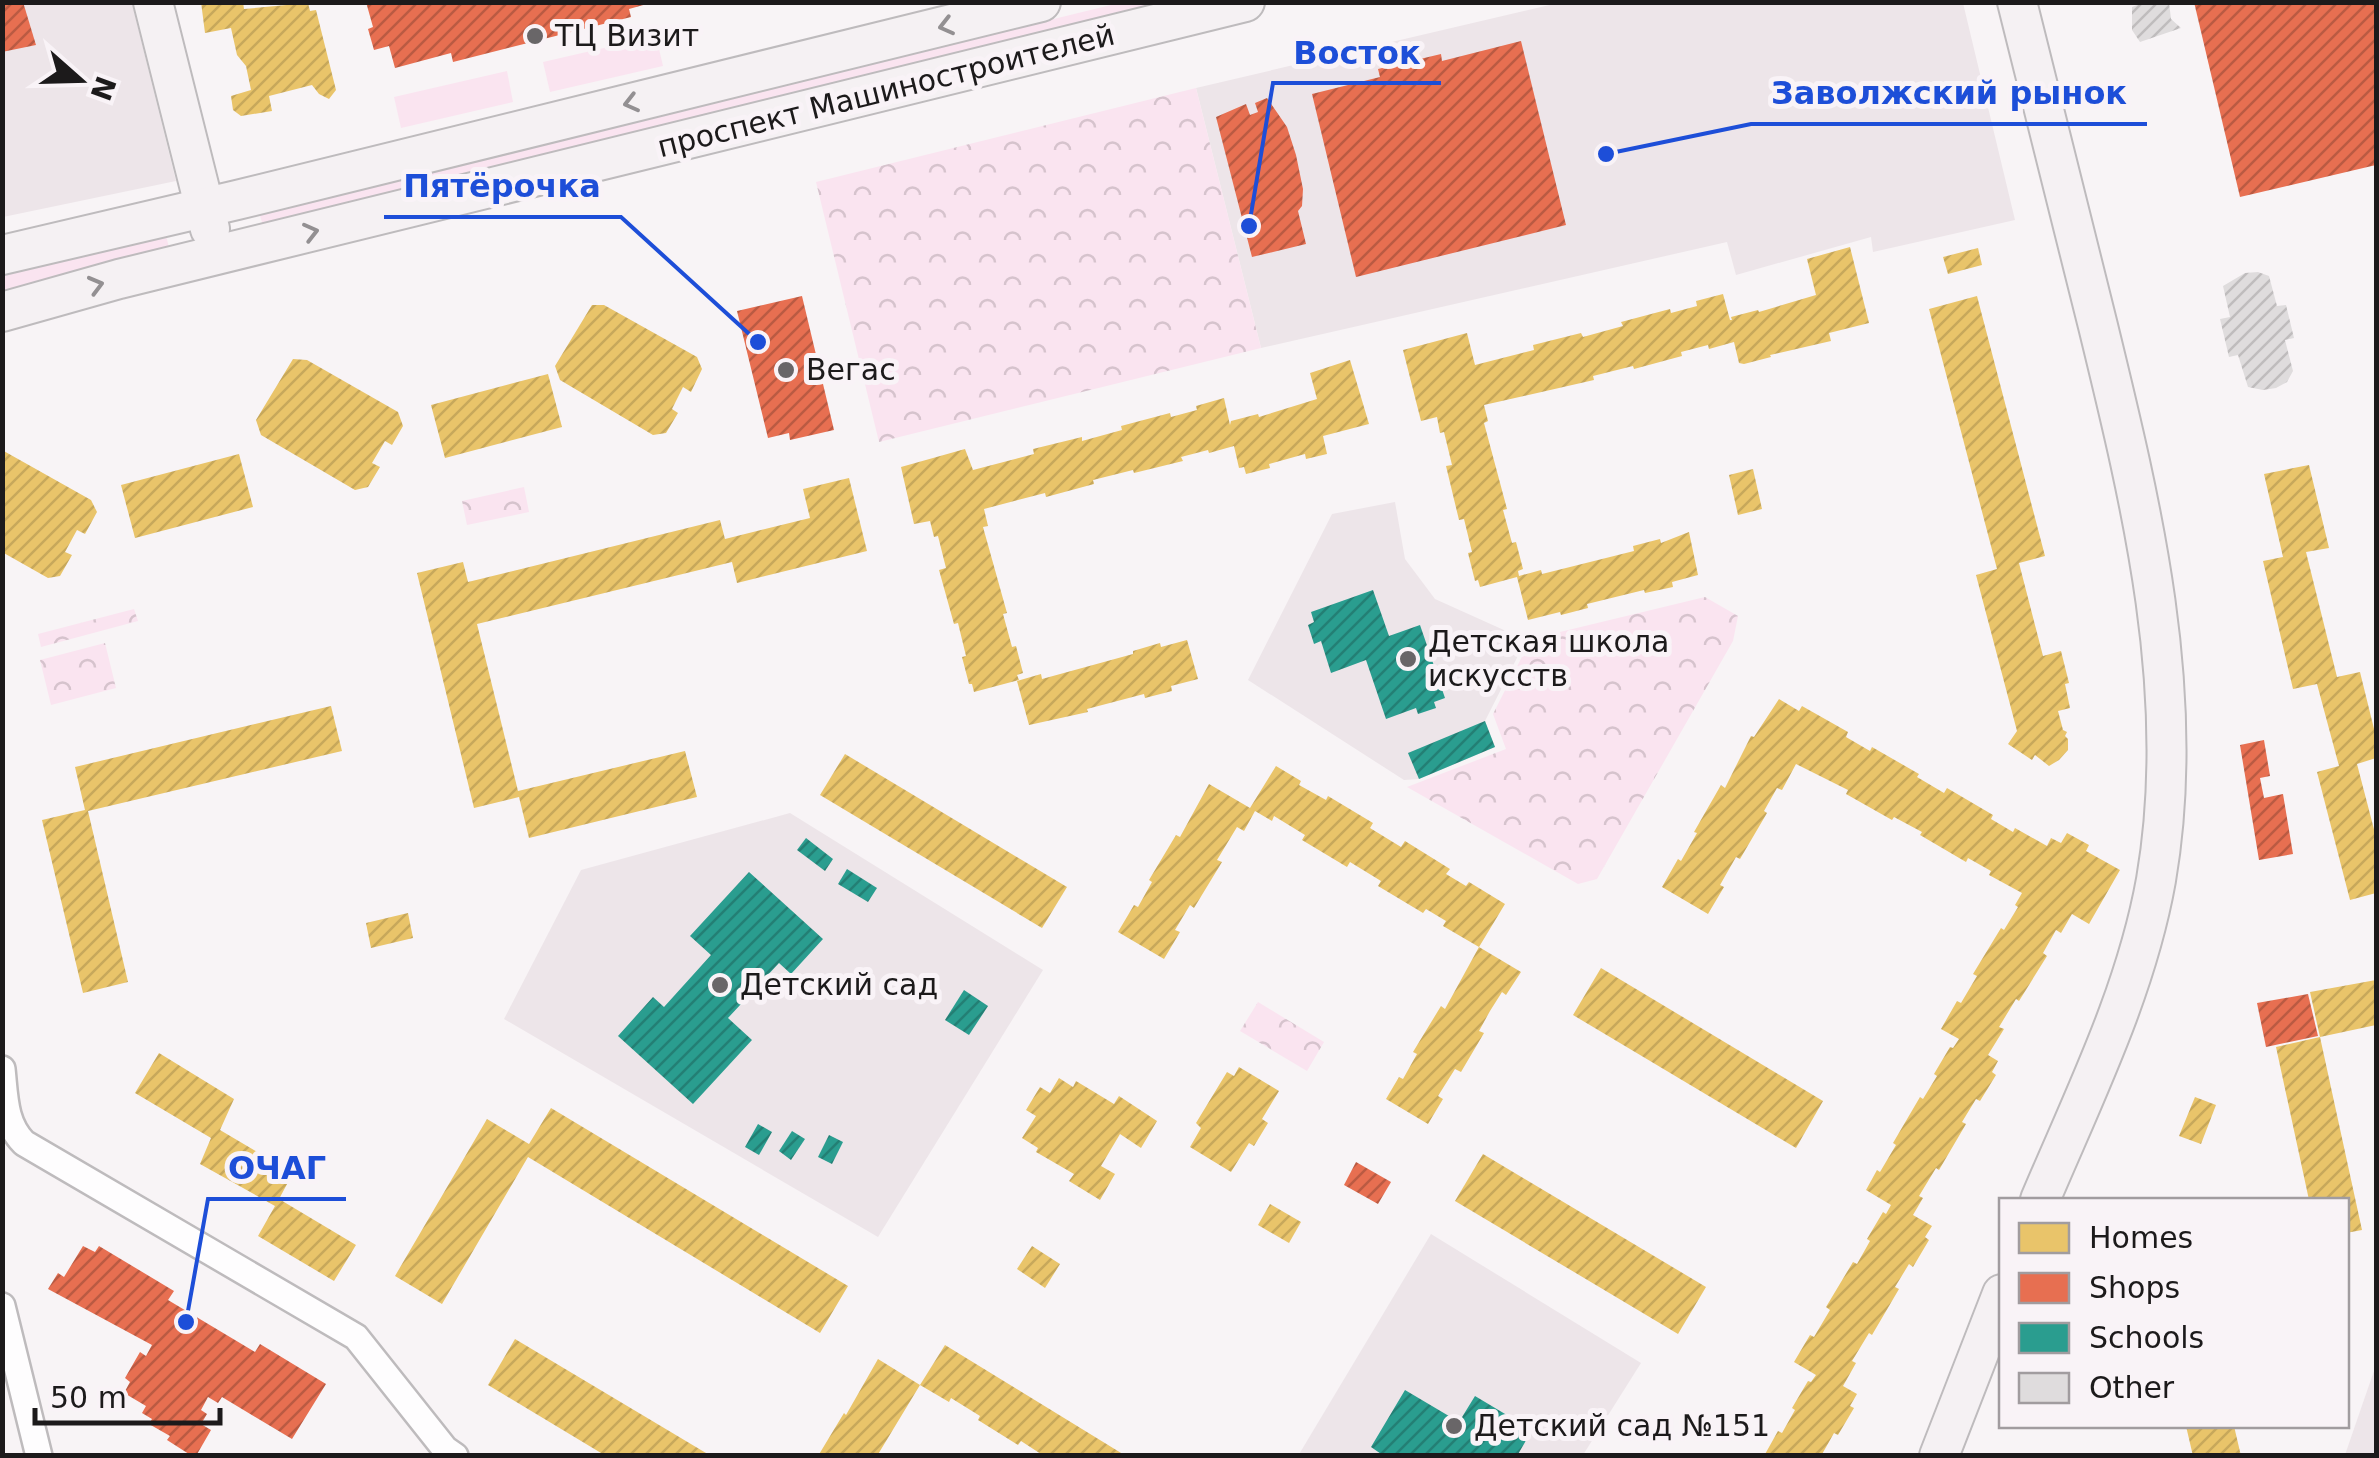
<svg xmlns="http://www.w3.org/2000/svg" width="2379" height="1458" viewBox="0 0 2379 1458" font-family="'DejaVu Sans',sans-serif">
  <style>
    .built { fill: #ede5e9 }
    .grass { fill: #fae4f0 }
    .park { fill: url(#park-crowns) }
    .homes { fill: url(#homes-hatch) }
    .shops { fill: url(#shops-hatch) }
    .schools { fill: url(#schools-hatch) }
    .building { fill: url(#building-hatch) }
    .lines { fill: none; stroke-linecap: round; stroke-linejoin: round }
    .street-casing { stroke: #bebbbd; stroke-width: 30 }
    .secondary-casing { stroke: #bebbbd; stroke-width: 42 }
    .street { stroke: #fefdfe; stroke-width: 25 }
    .secondary { stroke: #f5f1f3; stroke-width: 38 }
    .oneway { stroke: #939092 }
    .poi-dot { fill: #696668; stroke: #f9f3f7; stroke-width: 4 }
    .labels { text-anchor: middle; stroke-width: 10; stroke-linejoin: round; paint-order: stroke }
    .poi-label { font-size: 30px; fill: #1c1a1b; stroke: #f9f3f7; text-anchor: start }
    .street-label { font-size: 30px; fill: #1c1a1b; stroke: #f9f3f7 }
    .leader { fill: none; stroke: #1d4ed8; stroke-width: 4 }
    .callout-dot { fill: #1d4ed8; stroke: #f9f3f7; stroke-width: 4 }
    .callout-label { font-size: 32px; text-anchor: middle; font-weight: bold; fill: #1d4ed8; stroke: #f9f3f7; stroke-width: 10; stroke-linejoin: round; paint-order: stroke }
  </style>
  <defs>
    <pattern id="park-crowns" width="20" height="18" patternUnits="userSpaceOnUse" patternTransform="scale(2.5)"><rect width="20" height="18" fill="#fae4f0"/><path d="M2 6a3 3 0 1 1 6 0M12 15a3 3 0 1 1 6 0" fill="none" stroke="#d6c3cd"/></pattern>
    <pattern id="homes-hatch" width="6" height="6" patternUnits="userSpaceOnUse" patternTransform="scale(2.5)"><rect width="6" height="6" fill="#e9c46a"/><path d="M-1 1l2-2M0 6l6-6M5 7l2-2" fill="none" stroke="#c7a85b"/></pattern>
    <pattern id="shops-hatch" width="6" height="6" patternUnits="userSpaceOnUse" patternTransform="scale(2.5)"><rect width="6" height="6" fill="#e76f51"/><path d="M-1 1l2-2M0 6l6-6M5 7l2-2" fill="none" stroke="#ba5a42"/></pattern>
    <pattern id="schools-hatch" width="6" height="6" patternUnits="userSpaceOnUse" patternTransform="scale(2.5)"><rect width="6" height="6" fill="#2a9d8f"/><path d="M-1 1l2-2M0 6l6-6M5 7l2-2" fill="none" stroke="#237f74"/></pattern>
    <pattern id="building-hatch" width="6" height="6" patternUnits="userSpaceOnUse" patternTransform="scale(2.5)"><rect width="6" height="6" fill="#dfdcdd"/><path d="M-1 1l2-2M0 6l6-6M5 7l2-2" fill="none" stroke="#bfbcbd"/></pattern>
  </defs>
  <rect width="100%" height="100%" fill="#f8f4f6"/>
  <g class="built">
    <path d="M3,3H132L176,181L3,217Z"/>
    <path d="M1558,3H1963L2015,220L1873,252L1871,237L1736,275L1727,242L1261,348L1196,88Z"/>
    <path d="M1395,502L1405,559L1435,599L1526,640L1485,721L1495,747L1419,779L1404,780L1248,680L1332,514Z"/>
    <path d="M790,813L1043,970L878,1237L504,1019L581,870Z"/>
    <path d="M1431,1234L1641,1363L1583,1455L1298,1456Z"/>
    <path d="M2376,1365V1455H2345L2357,1420Z"/>
  </g>
  <g class="grass">
    <path d="M1119,3H1168L263,225L259,213Z"/>
    <path d="M656,36L663,66L550,92L543,62Z"/>
    <path d="M507,71L513,102L401,128L394,97Z"/>
    <path d="M166,235L169,248L3,293L2,274Z"/>
  </g>
  <g class="park">
    <path d="M1196,88L1261,348L879,442L816,182Z"/>
    <path d="M524,487L529,512L467,525L462,501Z"/>
    <path d="M1705,597L1738,616L1733,641L1597,879L1578,884L1407,787L1506,749L1493,714L1531,639Z"/>
    <path d="M134,609L138,621L41,647L38,634Z"/>
    <path d="M105,643L116,688L51,705L40,660Z"/>
    <path d="M1258,1002L1324,1042L1307,1071L1240,1031Z"/>
  </g>
  <g class="homes">
    <path d="M201,2H243L244,9L308,3L310,11L316,10L336,90L329,99L319,94L312,85L269,96L272,111L241,116L233,110L231,96L251,90L246,66L237,55L231,28L205,33Z"/>
    <path d="M1850,247L1869,323L1829,333L1831,341L1770,355L1771,357L1744,364L1739,363L1734,342L1709,349L1708,345L1681,352L1682,356L1634,369L1633,366L1593,376L1594,380L1484,405L1488,421L1484,423L1507,509L1503,510L1512,543L1516,542L1523,569L1518,571L1519,576L1541,570L1542,574L1634,551L1633,546L1660,539L1661,543L1689,532L1698,575L1672,582L1673,587L1645,593L1644,590L1587,604L1588,608L1561,615L1560,612L1528,620L1517,577L1480,587L1478,580L1475,581L1468,553L1472,552L1464,519L1459,520L1446,466L1452,465L1444,432L1440,433L1437,417L1421,421L1403,350L1467,333L1475,365L1534,350L1533,345L1581,333L1583,337L1623,326L1621,322L1670,309L1671,313L1697,306L1696,301L1723,294L1730,320H1732L1731,317L1758,310L1759,312L1816,295L1807,259Z"/>
    <path d="M1978,248L1982,265L1948,274L1943,257Z"/>
    <path d="M1977,296L2045,556L2019,563L2043,656L2061,651L2069,683L2065,684L2070,708L2058,711L2063,730L2067,732L2065,736L2068,739V750L2059,760L2049,766L2035,755L2032,760L2008,744L2017,731L1976,575L1997,569L1929,309Z"/>
    <path d="M592,305H604L697,357L702,369L691,392L683,387L672,409L678,413L666,433L653,435L560,380L555,366Z"/>
    <path d="M293,359L307,360L398,412L403,426L392,445L385,441L372,463L380,467L368,487L355,490L261,435L256,420Z"/>
    <path d="M1350,360L1369,424L1323,436L1327,454L1306,459L1305,454L1269,464L1270,468L1246,474L1244,467L1239,468L1234,446L1209,453L1208,450L1181,457L1183,461L1134,473L1133,470L1093,480L1094,484L1046,497L1045,493L984,509L988,526L983,527L1007,613L1003,614L1012,647L1016,646L1023,673L1017,675L1019,680L974,692L972,684H969L962,657L966,656L958,623L954,624L939,570L946,568L938,536L934,537L930,521L914,524L901,467L965,449L973,470L1034,454L1033,449L1082,437V441L1122,430L1121,426L1170,413L1171,417L1197,410L1196,406L1224,398L1230,425L1231,421L1258,414L1259,417L1317,399L1310,373Z"/>
    <path d="M548,374L562,427L445,458L431,405Z"/>
    <path d="M2,450L91,500L97,512L85,534L77,530L65,552L72,555L60,576L48,578L2,552Z"/>
    <path d="M239,454L253,507L135,538L121,485Z"/>
    <path d="M2309,465L2329,548L2306,552L2337,677L2360,672L2376,737V758L2357,764L2376,837V893L2350,900L2317,772L2339,766L2317,684L2293,689L2263,561L2283,557L2264,474Z"/>
    <path d="M1753,469L1762,509L1738,515L1729,475Z"/>
    <path d="M849,478L867,551L737,583L732,562L477,624L518,791L685,751L697,797L529,838L519,797L474,808L417,573L463,562L468,582L720,520L725,539L810,518L803,489Z"/>
    <path d="M1187,640L1198,679L1171,686L1172,691L1145,698L1144,694L1087,709L1088,712L1029,725L1017,681L1041,674L1042,679L1133,654V651L1160,643L1161,647Z"/>
    <path d="M1779,699L1799,711L1802,706L1848,732L1846,737L1870,751L1872,747L1919,774L1917,777L1944,793L1947,788L1993,815L1991,819L2013,832L2015,828L2047,846L2051,838L2061,843L2067,833L2089,845L2086,851L2120,870L2089,924L2072,914L2061,933L2056,930L2043,953L2047,956L2019,1001L2016,999L1999,1027L2004,1029L1988,1055L1998,1061L1992,1072L1996,1075L1980,1101L1976,1099L1962,1122L1966,1124L1939,1170L1936,1168L1919,1196L1923,1198L1913,1215L1932,1226L1925,1237L1929,1240L1913,1267L1909,1264L1895,1287L1899,1289L1872,1335L1869,1333L1852,1361L1856,1363L1843,1386L1857,1394L1850,1406L1854,1408L1838,1435L1834,1433L1821,1456H1764L1778,1431L1782,1433L1795,1410L1792,1408L1808,1381L1811,1382L1816,1375L1794,1362L1810,1335L1814,1337L1830,1310L1826,1307L1853,1262L1857,1264L1870,1241L1867,1239L1883,1212L1886,1214L1891,1205L1866,1190L1877,1170L1880,1172L1896,1145L1893,1143L1920,1097L1923,1099L1937,1076L1934,1074L1950,1047L1953,1048L1959,1039L1941,1029L1957,1001L1961,1003L1977,976L1973,974L2001,928L2004,930L2018,907L2015,905L2022,893L1989,875L1991,871L1968,858L1966,862L1920,835L1922,832L1894,817L1892,820L1846,794L1848,790L1796,764L1782,790L1777,788L1764,811L1767,813L1740,859L1736,857L1720,885L1724,887L1708,914L1662,887L1678,859L1681,861L1697,833L1694,832L1721,785L1725,788L1751,736L1754,737Z"/>
    <path d="M331,706L342,751L88,811L128,982L83,993L42,820L85,810L75,767Z"/>
    <path d="M845,754L1067,887L1042,928L820,795Z"/>
    <path d="M1276,766L1301,781L1299,785L1326,800L1328,796L1373,823L1370,828L1401,847L1405,841L1450,869L1446,874L1466,886L1469,882L1505,904L1479,947L1443,926L1446,921L1426,909L1423,913L1378,886L1381,881L1350,862L1347,867L1302,840L1305,835L1274,816L1272,821L1255,811L1244,831L1237,827L1217,860L1222,862L1194,908L1190,905L1175,930L1180,932L1164,959L1118,932L1134,905L1138,907L1152,882L1149,880L1176,835L1180,837L1209,784L1250,808Z"/>
    <path d="M408,913L413,938L371,948L366,923Z"/>
    <path d="M1479,947L1521,972L1506,995L1502,992L1490,1011L1479,1031L1484,1033L1461,1072L1455,1069L1438,1096L1443,1099L1428,1124L1386,1099L1399,1077L1403,1079L1417,1054L1413,1052L1441,1006L1445,1009Z"/>
    <path d="M1601,968L1823,1101L1796,1148L1573,1015Z"/>
    <path d="M2376,980V1025L2320,1037L2310,992Z"/>
    <path d="M2320,1037L2362,1230L2346,1233V1200H2309L2276,1047Z"/>
    <path d="M159,1053L234,1099L220,1130L293,1173L279,1199L356,1245L334,1281L258,1236L275,1206L200,1164L211,1138L135,1093Z"/>
    <path d="M1239,1067L1279,1091L1262,1119L1268,1123L1254,1146L1249,1143L1231,1172L1190,1147L1201,1128L1196,1123L1227,1072L1234,1076Z"/>
    <path d="M1059,1078L1073,1087L1076,1081L1114,1104L1119,1096L1157,1121L1141,1148L1120,1134L1101,1166L1115,1174L1100,1200L1069,1181L1074,1174L1036,1152L1038,1148L1022,1138L1036,1116L1026,1110L1040,1087L1050,1093Z"/>
    <path d="M2195,1097L2216,1105L2201,1144L2179,1136Z"/>
    <path d="M551,1108L848,1286L820,1333L528,1157L442,1304L395,1276L487,1119L529,1144Z"/>
    <path d="M1483,1154L1706,1287L1678,1334L1455,1201Z"/>
    <path d="M1270,1204L1301,1222L1289,1243L1258,1225Z"/>
    <path d="M1032,1246L1060,1264L1045,1288L1017,1269Z"/>
    <path d="M515,1339L711,1456H606L488,1385Z"/>
    <path d="M945,1345L1126,1456H1044L1021,1441L1018,1445L978,1420L980,1416L951,1398L949,1402L920,1385Z"/>
    <path d="M878,1359L920,1385L877,1456H818L844,1413L846,1415Z"/>
    <path d="M2186,1426H2234L2241,1456H2193Z"/>
  </g>
  <g class="shops">
    <path d="M2,2H23L36,45L2,52Z"/>
    <path d="M366,2H647V4L629,9L631,17L453,62L451,53L395,68L389,46L374,50L368,29L373,27Z"/>
    <path d="M2194,2H2376V165L2240,197Z"/>
    <path d="M1521,41L1566,225L1356,277L1312,94L1380,77L1378,69L1441,54L1442,61Z"/>
    <path d="M1267,98L1287,127L1296,155L1303,189L1302,206L1298,211L1306,244L1252,257L1216,117L1246,104L1250,115L1258,112L1255,103Z"/>
    <path d="M802,296L834,430L790,440L789,433L768,438L737,311Z"/>
    <path d="M2264,740L2270,776L2260,778L2264,798L2283,794L2293,854L2259,860L2240,745Z"/>
    <path d="M2308,994L2318,1036L2266,1047L2257,1003Z"/>
    <path d="M1356,1162L1391,1182L1378,1204L1344,1185Z"/>
    <path d="M83,1246L95,1252L99,1246L174,1291L168,1300L255,1352L260,1344L326,1384L292,1439L222,1397L218,1403L208,1397L201,1410L207,1414L201,1424L211,1430L196,1456H192L167,1440L170,1436L149,1424L152,1419L142,1413L146,1406L124,1393L130,1382L125,1378L140,1352L146,1356L152,1345L48,1289L58,1273L64,1277Z"/>
  </g>
  <g class="schools">
    <path d="M1373,590L1389,636L1420,625L1445,698L1434,702L1436,708L1418,714L1416,708L1386,719L1366,660L1331,673L1321,641L1314,644L1308,625L1314,622L1311,612Z"/>
    <path d="M1485,721L1495,747L1419,779L1408,753Z"/>
    <path d="M806,838L833,859L825,871L797,850Z"/>
    <path d="M847,869L877,888L868,902L838,884Z"/>
    <path d="M749,872L823,939L791,974L779,963L728,1018L752,1040L693,1104L618,1036L653,997L664,1007L711,955L690,936Z"/>
    <path d="M964,990L988,1006L969,1035L945,1020Z"/>
    <path d="M758,1124L772,1132L759,1155L745,1147Z"/>
    <path d="M792,1131L805,1139L791,1160L779,1151Z"/>
    <path d="M829,1135L843,1142L832,1164L818,1157Z"/>
    <path d="M1405,1390L1459,1422L1475,1396L1532,1430L1517,1456H1384L1371,1447Z"/>
  </g>
  <g class="building">
    <path d="M2145,2H2169L2171,19L2181,28L2140,42L2132,30V7Z"/>
    <path d="M2258,272L2269,276L2277,306L2286,305L2294,338L2285,340L2293,371L2287,382L2276,388L2263,390L2248,387L2238,355L2229,357L2220,319L2230,317L2223,286L2245,273Z"/>
  </g>
  <g class="lines">
    <defs>
      <g id="street">
        <path d="M2,1069C5,1096 4,1123 24,1143L356,1337L445,1449L455,1456"/>
        <path d="M2,1306L39,1456"/>
      </g>
      <g id="secondary">
        <path d="M153,2L210,229"/>
        <path d="M2017,2C2044,110 2071,218 2098,326C2142,506 2188,695 2156,880C2136,992 2084,1096 2040,1200"/>
        <path d="M2,255L237,200L1041,2"/>
        <path d="M2,312L119,279L1245,2"/>
        <path d="M1939,1456L2002,1294"/>
      </g>
    </defs>
    <use href="#street" class="street-casing"/>
    <use href="#secondary" class="secondary-casing"/>
    <use href="#street" class="street"/>
    <use href="#secondary" class="secondary"/>
  </g>
  <defs><path id="oneway-chevron" d="M-2-3.5L2.5 0L-2 3.5" fill="none" stroke-width="1.6" stroke-linecap="round" stroke-linejoin="round" transform="scale(2.5)"/></defs>
  <g class="oneway">
    <use href="#oneway-chevron" transform="translate(946 26) rotate(166)"/>
    <use href="#oneway-chevron" transform="translate(631 103) rotate(166)"/>
    <use href="#oneway-chevron" transform="translate(311 232) rotate(-14)"/>
    <use href="#oneway-chevron" transform="translate(96 285) rotate(-15)"/>
  </g>
  <g class="poi-dot">
    <circle cx="535" cy="36" r="10"/>
    <circle cx="786" cy="370" r="10"/>
    <circle cx="1408" cy="659" r="10"/>
    <circle cx="720" cy="985" r="10"/>
    <circle cx="1454" cy="1426" r="10"/>
  </g>
  <g class="labels">
    <g class="poi-label">
      <text x="555" y="46">ТЦ Визит</text>
      <text x="806" y="380">Вегас</text>
      <text x="1428" y="652">Детская школа<tspan x="1428" dy="34">искусств</tspan></text>
      <text x="740" y="995">Детский сад</text>
      <text x="1474" y="1436">Детский сад №151</text>
    </g>
    <g class="street-label">
      <text transform="translate(886 91) rotate(-14)" y="10">проспект Машиностроителей</text>
    </g>
  </g>
  <path class="leader" d="M1249 226L1273 83H1441M1606 154L1751 124H2147M758 342L621 217H384M186 1322L208 1199H346"/>
  <g class="callout-dot">
    <circle cx="1249" cy="226" r="10"/>
    <circle cx="1606" cy="154" r="10"/>
    <circle cx="758" cy="342" r="10"/>
    <circle cx="186" cy="1322" r="10"/>
  </g>
  <g class="callout-label">
    <text x="1357" y="64">Восток</text>
    <text x="1949" y="104">Заволжский рынок</text>
    <text x="502" y="197">Пятёрочка</text>
    <text x="277" y="1179">ОЧАГ</text>
  </g>
  <rect width="2379" height="1458" fill="none" stroke="#1c1a1b" stroke-width="10"/>
  <rect x="1999" y="1198" width="350" height="230" fill="#f9f3f7" stroke="#a19c9f" stroke-width="2.5"/>
  <rect x="2019" y="1223" width="50" height="30" fill="#e9c46a" stroke="#a19c9f" stroke-width="2.5"/>
  <text x="2089" y="1248" font-size="30" fill="#1c1a1b">Homes</text>
  <rect x="2019" y="1273" width="50" height="30" fill="#e76f51" stroke="#a19c9f" stroke-width="2.5"/>
  <text x="2089" y="1298" font-size="30" fill="#1c1a1b">Shops</text>
  <rect x="2019" y="1323" width="50" height="30" fill="#2a9d8f" stroke="#a19c9f" stroke-width="2.5"/>
  <text x="2089" y="1348" font-size="30" fill="#1c1a1b">Schools</text>
  <rect x="2019" y="1373" width="50" height="30" fill="#dfdcdd" stroke="#a19c9f" stroke-width="2.5"/>
  <text x="2089" y="1398" font-size="30" fill="#1c1a1b">Other</text>
  <g transform="translate(80 80) rotate(110)" stroke="#f9f3f7" stroke-width="8" paint-order="stroke">
  <path d="M0-8L18 38L0 25L-18 38Z" fill="#1c1a1b"/>
  <text y="-15" font-size="28" font-weight="bold" text-anchor="middle" fill="#1c1a1b">N</text>
  </g>
  <path d="M35 1408v15h185v-15" fill="none" stroke="#1c1a1b" stroke-width="5"/>
  <text x="50" y="1408" font-size="30" fill="#1c1a1b" stroke="#f9f3f7" stroke-width="8" paint-order="stroke">50 m</text>
</svg>
